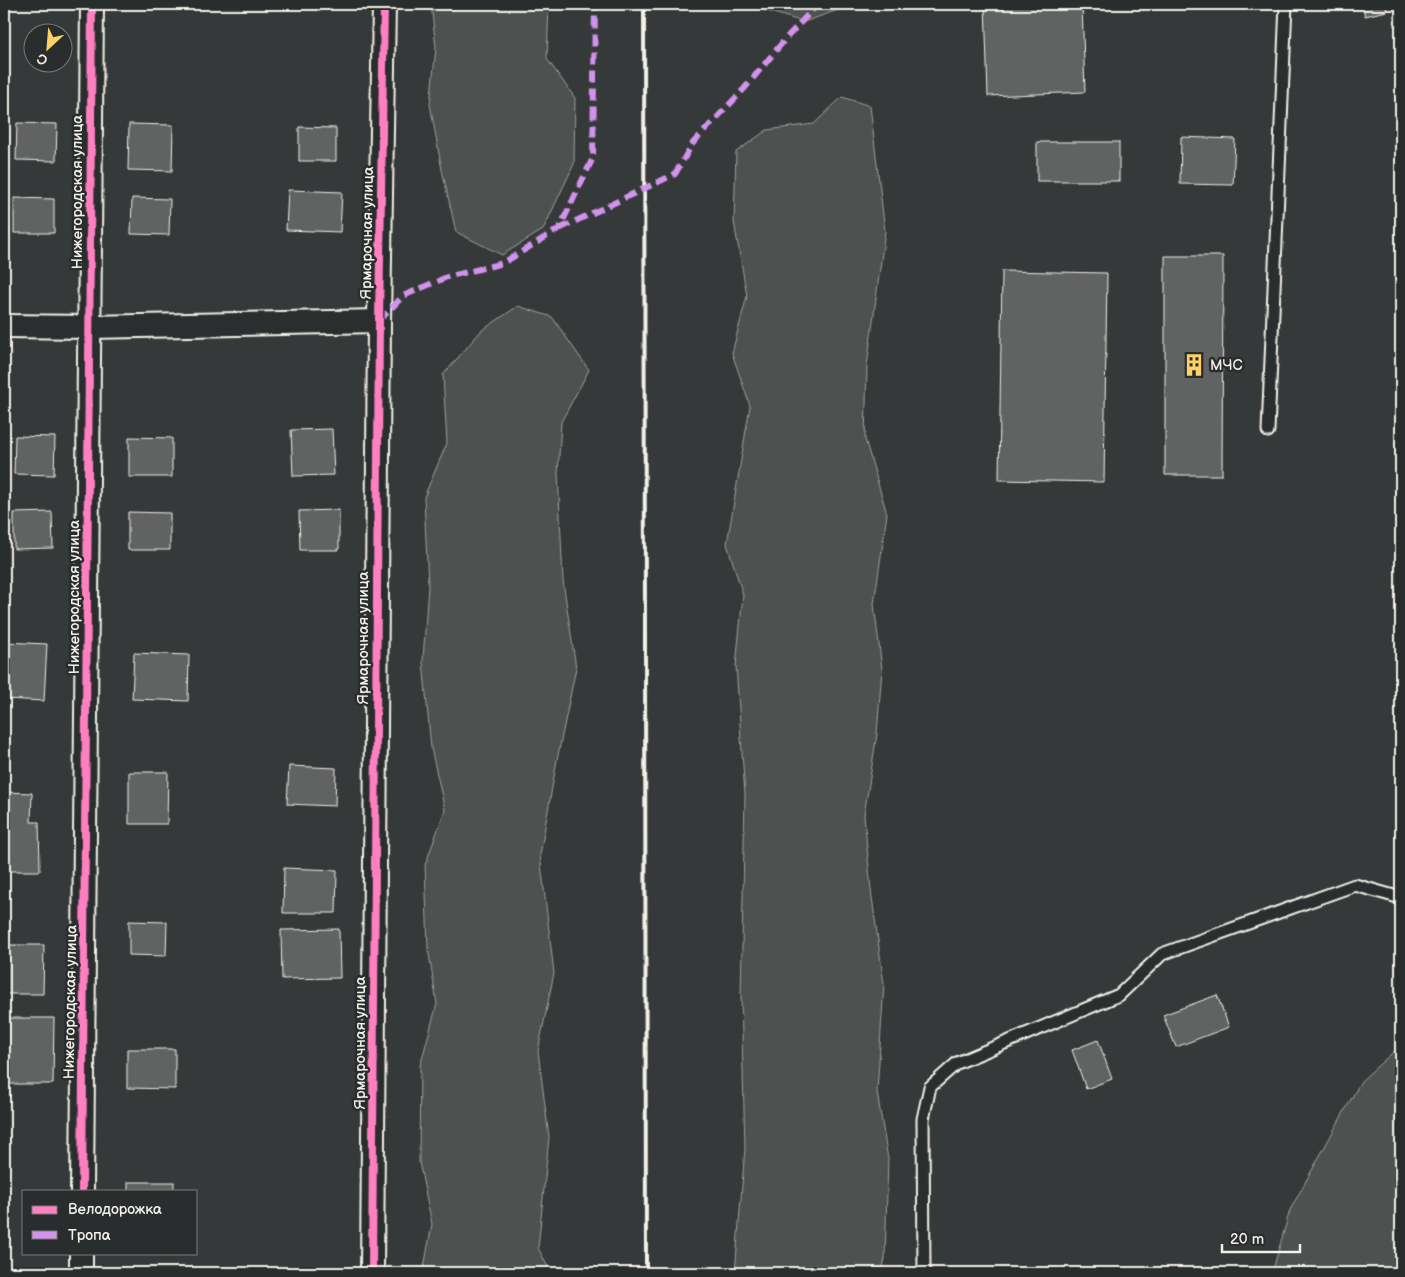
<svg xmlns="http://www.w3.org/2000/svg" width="1405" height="1277" viewBox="0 0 1405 1277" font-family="'Balsamiq Sans',sans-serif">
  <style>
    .green { fill: #4e514f; stroke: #a1a19c }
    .building { fill: #616362; stroke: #f4f1e8 }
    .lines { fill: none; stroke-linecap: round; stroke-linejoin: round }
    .service-casing { stroke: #f4f1e8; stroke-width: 15 }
    .minor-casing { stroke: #f4f1e8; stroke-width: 26 }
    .service { stroke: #2a2d2e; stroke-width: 11 }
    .minor { stroke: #2a2d2e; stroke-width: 22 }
    .rail { stroke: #f4f1e8; stroke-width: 4 }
    .quiet { stroke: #d193ec; stroke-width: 6; stroke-dasharray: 12 6; stroke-linecap: butt }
    .cycleway-casing { stroke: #2a2d2e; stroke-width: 11 }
    .cycleway { stroke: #ff80c0; stroke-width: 8 }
    .labels { text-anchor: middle; stroke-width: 5; stroke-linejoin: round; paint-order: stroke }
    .street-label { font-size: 15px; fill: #f4f1e8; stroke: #2a2d2e }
    .poi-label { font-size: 15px; fill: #f4f1e8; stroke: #2a2d2e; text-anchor: start }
  </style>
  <rect width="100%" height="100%" fill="#363939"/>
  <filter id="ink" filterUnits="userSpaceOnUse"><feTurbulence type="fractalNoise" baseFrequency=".02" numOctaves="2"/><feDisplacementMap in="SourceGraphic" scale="10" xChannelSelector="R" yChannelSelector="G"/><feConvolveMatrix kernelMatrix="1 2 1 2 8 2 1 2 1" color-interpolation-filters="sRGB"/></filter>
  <g filter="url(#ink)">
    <g class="green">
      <path d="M431,4H549L547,59L575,98L574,164L543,230L502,255L456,232L442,170L430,104L436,48Z"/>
      <path d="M758,4H842L841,9L804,22L760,9Z"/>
      <path d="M842,97L870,106L885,231L867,366L865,439L887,514L874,604L882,669L877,734L864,815L871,890L884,984L877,1092L888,1159L885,1258L882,1273H735L745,1148L741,996L745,795L736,666L743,595L727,544L750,406L732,353L747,296L734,222L736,152L767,130L814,124Z"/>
      <path d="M518,306L552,317L589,370L561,422L558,473L563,581L576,668L557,760L540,855L554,973L538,1051L549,1137L538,1248L551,1273H423L432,1224L419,1162L420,1066L437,1004L428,948L425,865L445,810L431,748L423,661L428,585L424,497L447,443L443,375L481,331Z"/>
      <path d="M1401,1045V1273H1272L1290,1210L1361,1081Z"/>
    </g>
    <g class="building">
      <path d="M985,4H1082L1085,92L988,96Z"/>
      <path d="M1362,4H1386L1387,11L1365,16Z"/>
      <path d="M17,123L57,124L56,161L16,160Z"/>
      <path d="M129,124L173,125L172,171L128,170Z"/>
      <path d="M299,127L336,128V161H299Z"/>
      <path d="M1181,137L1235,139L1233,185L1180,184Z"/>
      <rect x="1037" y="142" width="82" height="39"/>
      <path d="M288,190L342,192L340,232L286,230Z"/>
      <path d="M14,198L54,199V233H14Z"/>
      <path d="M132,198L170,199L169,235L131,234Z"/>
      <path d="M1165,256H1223L1222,475H1165Z"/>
      <path d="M1002,271L1107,273L1104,482L999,480Z"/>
      <path d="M332,429L334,475L293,476L291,430Z"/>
      <path d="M15,436L55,437L54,475L14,474Z"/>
      <path d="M129,437L172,438V477H129Z"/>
      <path d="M339,510V550H300L299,511Z"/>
      <path d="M52,512L53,548L14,549V513Z"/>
      <path d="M128,512L170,513V550H128Z"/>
      <path d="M4,642L47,644L44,701L4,699Z"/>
      <path d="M134,653L189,655L188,701L132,699Z"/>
      <path d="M289,766L336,768L335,806L287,804Z"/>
      <path d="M129,772H168L167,824H129Z"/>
      <path d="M4,792L32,793L31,822H39L40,871H4Z"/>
      <path d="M284,868L337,870L336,913H283Z"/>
      <path d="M129,921L167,922L166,956L129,955Z"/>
      <path d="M339,929L340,978L282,979L281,930Z"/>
      <path d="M4,945H44L43,994H4Z"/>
      <path d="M1217,995L1229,1027L1176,1047L1163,1015Z"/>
      <path d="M6,1018H54L53,1084H6Z"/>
      <path d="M1098,1040L1112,1079L1086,1089L1072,1050Z"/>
      <path d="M127,1049H175V1089L127,1088Z"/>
      <rect x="128" y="1182" width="46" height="9"/>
    </g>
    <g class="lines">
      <defs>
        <g id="service">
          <path d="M1268,431L1286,4"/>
          <path d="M924,1273L923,1119L930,1087L957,1063L1119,995L1162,954L1355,885L1401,898"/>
        </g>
        <g id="minor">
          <path d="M4,326L90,327L379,321"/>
          <path d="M82,1191L92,4"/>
          <path d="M81,1273V1253"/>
          <path d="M372,1273L379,321L384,4"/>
        </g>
      </defs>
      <use href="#service" class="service-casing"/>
      <use href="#minor" class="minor-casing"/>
      <use href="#service" class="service"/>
      <use href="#minor" class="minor"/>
      <path class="rail" d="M644,4L646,1273"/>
      <g class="quiet">
        <path d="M559,229L675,174L693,143L744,89L787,37L818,4"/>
        <path d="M379,321L403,296L447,277L503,263L559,229L593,158L595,4"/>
      </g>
      <defs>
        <g id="cycleway">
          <path d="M82,1191L92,4"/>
          <path d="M372,1273L379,321L384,4"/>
        </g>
      </defs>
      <use href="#cycleway" class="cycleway-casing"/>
      <use href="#cycleway" class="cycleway"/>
    </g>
  </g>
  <defs>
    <symbol id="building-bare" viewBox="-9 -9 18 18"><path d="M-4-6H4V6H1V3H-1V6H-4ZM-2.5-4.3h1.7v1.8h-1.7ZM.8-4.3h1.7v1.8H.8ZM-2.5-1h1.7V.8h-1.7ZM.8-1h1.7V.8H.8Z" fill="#ffd166" stroke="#2a2d2e" stroke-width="2.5" paint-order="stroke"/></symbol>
  </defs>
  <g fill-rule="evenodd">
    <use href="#building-bare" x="1178" y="349" width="32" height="32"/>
  </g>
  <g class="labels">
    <g class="street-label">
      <text transform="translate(77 192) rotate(-90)" y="5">Нижегородская улица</text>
      <text transform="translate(367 233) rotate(-89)" y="5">Ярмарочная улица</text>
      <text transform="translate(74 597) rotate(-90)" y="5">Нижегородская улица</text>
      <text transform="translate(363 638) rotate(-90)" y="5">Ярмарочная улица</text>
      <text transform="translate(70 1002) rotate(-89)" y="5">Нижегородская улица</text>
      <text transform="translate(360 1043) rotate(-90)" y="5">Ярмарочная улица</text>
    </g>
    <g class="poi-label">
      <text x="1210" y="370">МЧС</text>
    </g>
  </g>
  <rect width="1405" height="1277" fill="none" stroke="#2a2d2e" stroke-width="20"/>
  <rect x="10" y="10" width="1385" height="1257" fill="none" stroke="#f4f1e8" stroke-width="2" filter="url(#ink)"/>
  <rect x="22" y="1190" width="175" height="65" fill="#2a2d2e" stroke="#7b7b78"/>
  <rect x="32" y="1206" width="25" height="8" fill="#ff80c0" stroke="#7b7b78"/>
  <text x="68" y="1214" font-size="15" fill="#f4f1e8">Велодорожка</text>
  <rect x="32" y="1231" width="25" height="8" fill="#d193ec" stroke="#7b7b78"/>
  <text x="68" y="1240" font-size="15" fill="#f4f1e8">Тропа</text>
  <g transform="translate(48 48) rotate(206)"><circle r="24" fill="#2a2d2e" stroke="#7b7b78"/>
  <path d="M0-4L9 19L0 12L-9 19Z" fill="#ffd166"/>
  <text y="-8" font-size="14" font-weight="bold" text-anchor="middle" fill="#f4f1e8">С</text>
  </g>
  <path d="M1222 1244v8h78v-8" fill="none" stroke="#f4f1e8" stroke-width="2.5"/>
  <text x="1230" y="1244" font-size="15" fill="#f4f1e8" stroke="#2a2d2e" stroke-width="4" paint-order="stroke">20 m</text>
</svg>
